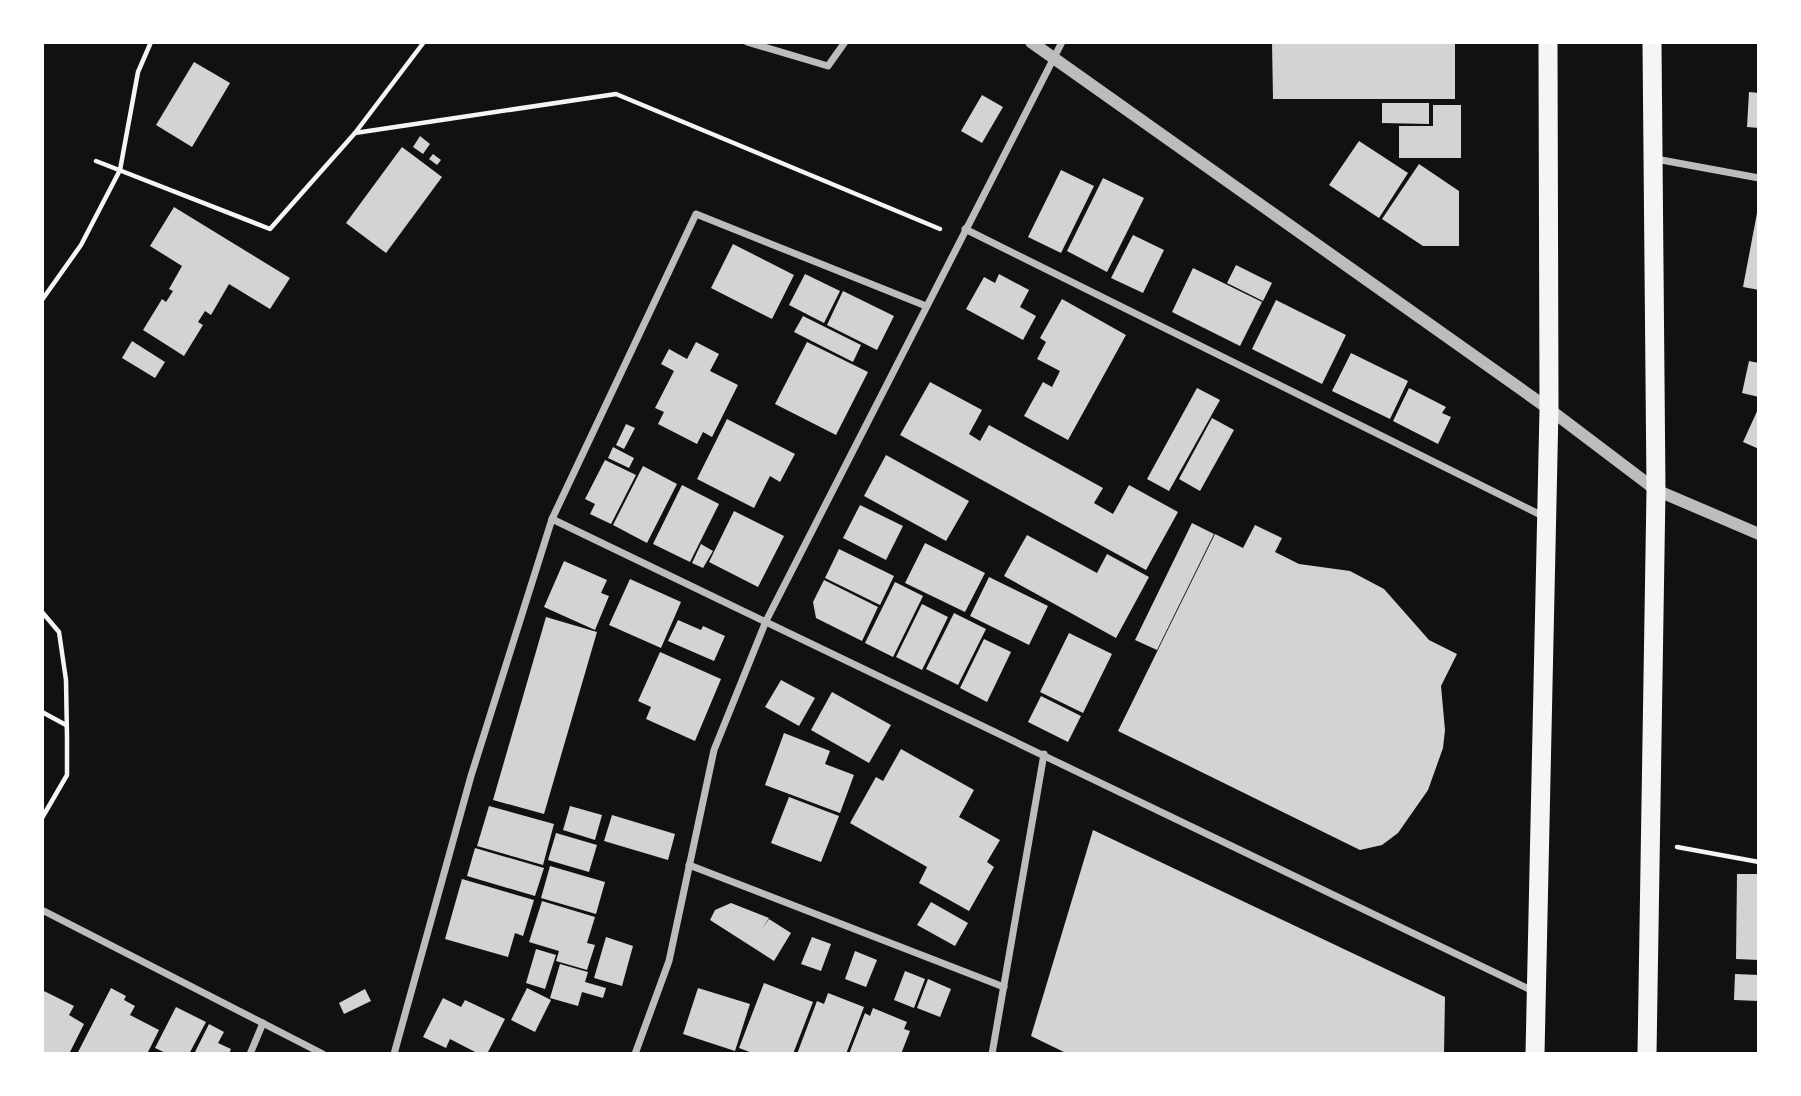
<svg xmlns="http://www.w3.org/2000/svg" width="1801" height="1096" viewBox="0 0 1801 1096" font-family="Figtree,sans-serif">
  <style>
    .building { fill: #d3d3d3 }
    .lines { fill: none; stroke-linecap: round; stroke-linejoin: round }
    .path { stroke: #f5f5f5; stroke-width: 4.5 }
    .minor { stroke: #bcbcbc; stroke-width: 7 }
    .tertiary { stroke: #bcbcbc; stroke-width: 12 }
    .trunk { stroke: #f5f5f5; stroke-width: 19 }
  </style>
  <rect width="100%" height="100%" fill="#111"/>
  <g class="building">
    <path d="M1272,42H1455V99H1273Z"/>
    <path d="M194,62L230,83L192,147L156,125Z"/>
    <path d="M1749,92L1759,93V128L1747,127Z"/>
    <path d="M982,95L1003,107L982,143L961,131Z"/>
    <path d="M1382,103H1429V124L1382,123Z"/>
    <path d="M1433,105H1461V158H1399V126H1433Z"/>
    <path d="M420,136L430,144L423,154L413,147Z"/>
    <path d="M1359,141L1408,173L1379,218L1329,185Z"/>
    <path d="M402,147L442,177L386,253L346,223Z"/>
    <path d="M433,154L441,160L437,165L429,159Z"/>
    <path d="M1419,164L1459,191V246H1423L1382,219Z"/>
    <path d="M1061,170L1094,186L1061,253L1028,237Z"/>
    <path d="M1103,178L1144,198L1107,272L1067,251Z"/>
    <path d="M174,207L290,278L270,309L229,284L211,315L205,311L198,322L203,325L184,356L143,330L162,299L166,302L173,291L169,289L182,266L150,246Z"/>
    <path d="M1757,213H1759V290L1743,287Z"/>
    <path d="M1133,235L1164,250L1143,293L1111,278Z"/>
    <path d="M733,244L794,275L772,319L711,288Z"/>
    <path d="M1236,265L1272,283L1263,301L1227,283Z"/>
    <path d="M1193,268L1262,302L1240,346L1172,312Z"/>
    <path d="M805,274L840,291L824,323L789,305Z"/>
    <path d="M999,274L1029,290L1020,307L1036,316L1023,340L966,309L984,277L995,283Z"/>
    <path d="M843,291L894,316L877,350L827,325Z"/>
    <path d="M1062,299L1126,335L1068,440L1024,416L1043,382L1052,387L1060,371L1037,359L1046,342L1040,338Z"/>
    <path d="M1276,300L1346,335L1322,384L1252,349Z"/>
    <path d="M803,316L861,345L853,362L794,332Z"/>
    <path d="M132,341L165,362L155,378L122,358Z"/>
    <path d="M696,342L719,354L710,371L738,385L712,437L703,432L697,444L658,424L664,412L655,408L674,371L661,364L669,349L687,359Z"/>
    <path d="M807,342L868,372L836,435L775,404Z"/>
    <path d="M1351,353L1408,381L1390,419L1332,391Z"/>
    <path d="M1749,361L1759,363V397L1742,393Z"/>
    <path d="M930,382L982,410L969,434L980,441L989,425L1103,488L1094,503L1113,514L1129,485L1178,512L1146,570L900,435Z"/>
    <path d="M1197,388L1220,400L1169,491L1147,479Z"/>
    <path d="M1409,388L1446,407L1442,413L1451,417L1438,444L1393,421Z"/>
    <path d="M1759,407V449L1743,442Z"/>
    <path d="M1212,418L1234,430L1200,491L1179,479Z"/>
    <path d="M727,419L795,454L780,482L770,476L754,508L697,479Z"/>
    <path d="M626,424L635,428L624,449L616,445Z"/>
    <path d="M613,447L634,458L629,468L608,458Z"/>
    <path d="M886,455L969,501L946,541L864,496Z"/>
    <path d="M605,460L636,475L611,524L590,514L595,504L585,499Z"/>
    <path d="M643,466L677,484L647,543L613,525Z"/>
    <path d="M682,485L719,504L690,562L653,544Z"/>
    <path d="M860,505L903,526L886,560L843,538Z"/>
    <path d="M734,511L784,536L758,587L709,562Z"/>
    <path d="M1192,523L1214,534L1157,650L1135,640Z"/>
    <path d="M1255,525L1282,538L1275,552L1299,564L1350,571L1384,589L1429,640L1457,654L1441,686L1445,730L1443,748L1428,790L1398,833L1382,845L1360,850L1118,731L1215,534L1243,548Z"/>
    <path d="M1027,535L1097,573L1107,554L1149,577L1116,638L1004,576Z"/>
    <path d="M925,543L985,573L965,612L905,583Z"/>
    <path d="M701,544L713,551L703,568L692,563Z"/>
    <path d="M839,549L894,576L880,605L825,578Z"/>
    <path d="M564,561L607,580L601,593L609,596L595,630L544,607Z"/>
    <path d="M989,577L1048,606L1029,645L970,616Z"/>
    <path d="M630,579L681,602L661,648L609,625Z"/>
    <path d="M824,580L878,607L862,641L816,618L813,602Z"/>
    <path d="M895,582L923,596L893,657L865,643Z"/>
    <path d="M922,604L948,617L922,670L896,657Z"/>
    <path d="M954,613L986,629L958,685L926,669Z"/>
    <path d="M546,617L597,632L544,814L493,800Z"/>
    <path d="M678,620L701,630L703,626L725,636L714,661L668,641Z"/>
    <path d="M1069,633L1112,654L1083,713L1040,692Z"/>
    <path d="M984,639L1011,652L987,702L960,688Z"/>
    <path d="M660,652L721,679L695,741L646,719L651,707L638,701Z"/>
    <path d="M781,680L815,698L799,726L765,707Z"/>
    <path d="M832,692L891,725L869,763L811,730Z"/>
    <path d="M1041,696L1081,716L1068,742L1028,722Z"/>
    <path d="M784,733L830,751L825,764L854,775L840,813L765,785Z"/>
    <path d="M901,749L974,790L959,817L1000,840L987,862L994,867L969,911L919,883L927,867L850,823L876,777L883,781Z"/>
    <path d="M789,797L839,816L821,862L771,843Z"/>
    <path d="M489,806L554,824L543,865L477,846Z"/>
    <path d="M570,806L602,815L595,840L563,830Z"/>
    <path d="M612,815L675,834L668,860L604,841Z"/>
    <path d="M1093,830L1445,997L1444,1054H1068L1031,1036Z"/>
    <path d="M556,833L597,845L589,872L548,860Z"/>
    <path d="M475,848L544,868L535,896L467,876Z"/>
    <path d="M550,866L605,882L596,914L541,898Z"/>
    <path d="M1737,874H1757L1759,960L1736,959Z"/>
    <path d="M462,879L534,900L523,936L515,933L508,957L445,939Z"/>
    <path d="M542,901L595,917L587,943L595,945L587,970L556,961L559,951L529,942Z"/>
    <path d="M931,902L968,923L955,946L917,925Z"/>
    <path d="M731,903L769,918L762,929L769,919L791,933L774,961L710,920L715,910Z"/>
    <path d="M606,937L633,946L622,986L594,978Z"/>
    <path d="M812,937L831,944L821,971L801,964Z"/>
    <path d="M536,949L556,955L545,989L526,983Z"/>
    <path d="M855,951L877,960L866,987L845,979Z"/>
    <path d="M560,964L588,972L585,982L606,988L603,998L582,992L578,1006L550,998Z"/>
    <path d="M905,971L925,979L914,1008L894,1000Z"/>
    <path d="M1735,974L1759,975V1001L1734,1000Z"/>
    <path d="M928,979L951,989L940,1017L917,1008Z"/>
    <path d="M764,983L813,1002L793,1054H755L739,1048Z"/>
    <path d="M111,988L126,996L124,1000L135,1006L130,1015L159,1030L147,1054H77Z"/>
    <path d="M527,988L551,1000L535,1032L511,1020Z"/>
    <path d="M698,988L750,1004L735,1051L683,1034Z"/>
    <path d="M365,989L371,1001L344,1014L339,1003Z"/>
    <path d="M42,990L74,1006L69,1015L84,1024L69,1054H42Z"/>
    <path d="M828,993L864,1007L846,1054H797L817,1001L824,1004Z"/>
    <path d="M443,998L461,1007L465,1000L505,1019L487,1054H479L450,1039L446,1048L423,1037Z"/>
    <path d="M176,1007L206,1022L189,1054H168L155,1048Z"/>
    <path d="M873,1008L907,1022L904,1029L910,1031L901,1054H849L865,1013L870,1016Z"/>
    <path d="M209,1024L224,1032L218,1043L231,1049L229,1054H194Z"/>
  </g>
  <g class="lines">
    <g class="path">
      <path d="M355,133L424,42"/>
      <path d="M96,161L270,229L355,133L616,94L940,229"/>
      <path d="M42,300L81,245L120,170L138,72L151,42"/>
      <path d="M42,612L59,632L66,680L67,737V775L42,818"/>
      <path d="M42,712L66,725"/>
      <path d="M1677,847L1759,862"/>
    </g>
    <g class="minor">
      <path d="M747,42L828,66L845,42"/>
      <path d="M1656,159L1759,178"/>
      <path d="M965,229L1543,516"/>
      <path d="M552,519L1535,992"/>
      <path d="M689,865L1004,987"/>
      <path d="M42,910L323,1054"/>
      <path d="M250,1054L263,1023"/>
      <path d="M394,1054L471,776L552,519L696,214L926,306"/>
      <path d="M635,1054L669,961L714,750L766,621L1062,42"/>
      <path d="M992,1054L1044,754"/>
    </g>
    <path class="tertiary" d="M1031,42L1549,409L1656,490L1759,534"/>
    <g class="trunk">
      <path d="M1535,1054L1549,409L1548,42"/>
      <path d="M1647,1054L1656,490L1652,42"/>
    </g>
  </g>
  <rect width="1801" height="1096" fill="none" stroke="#ffffff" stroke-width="88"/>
</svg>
